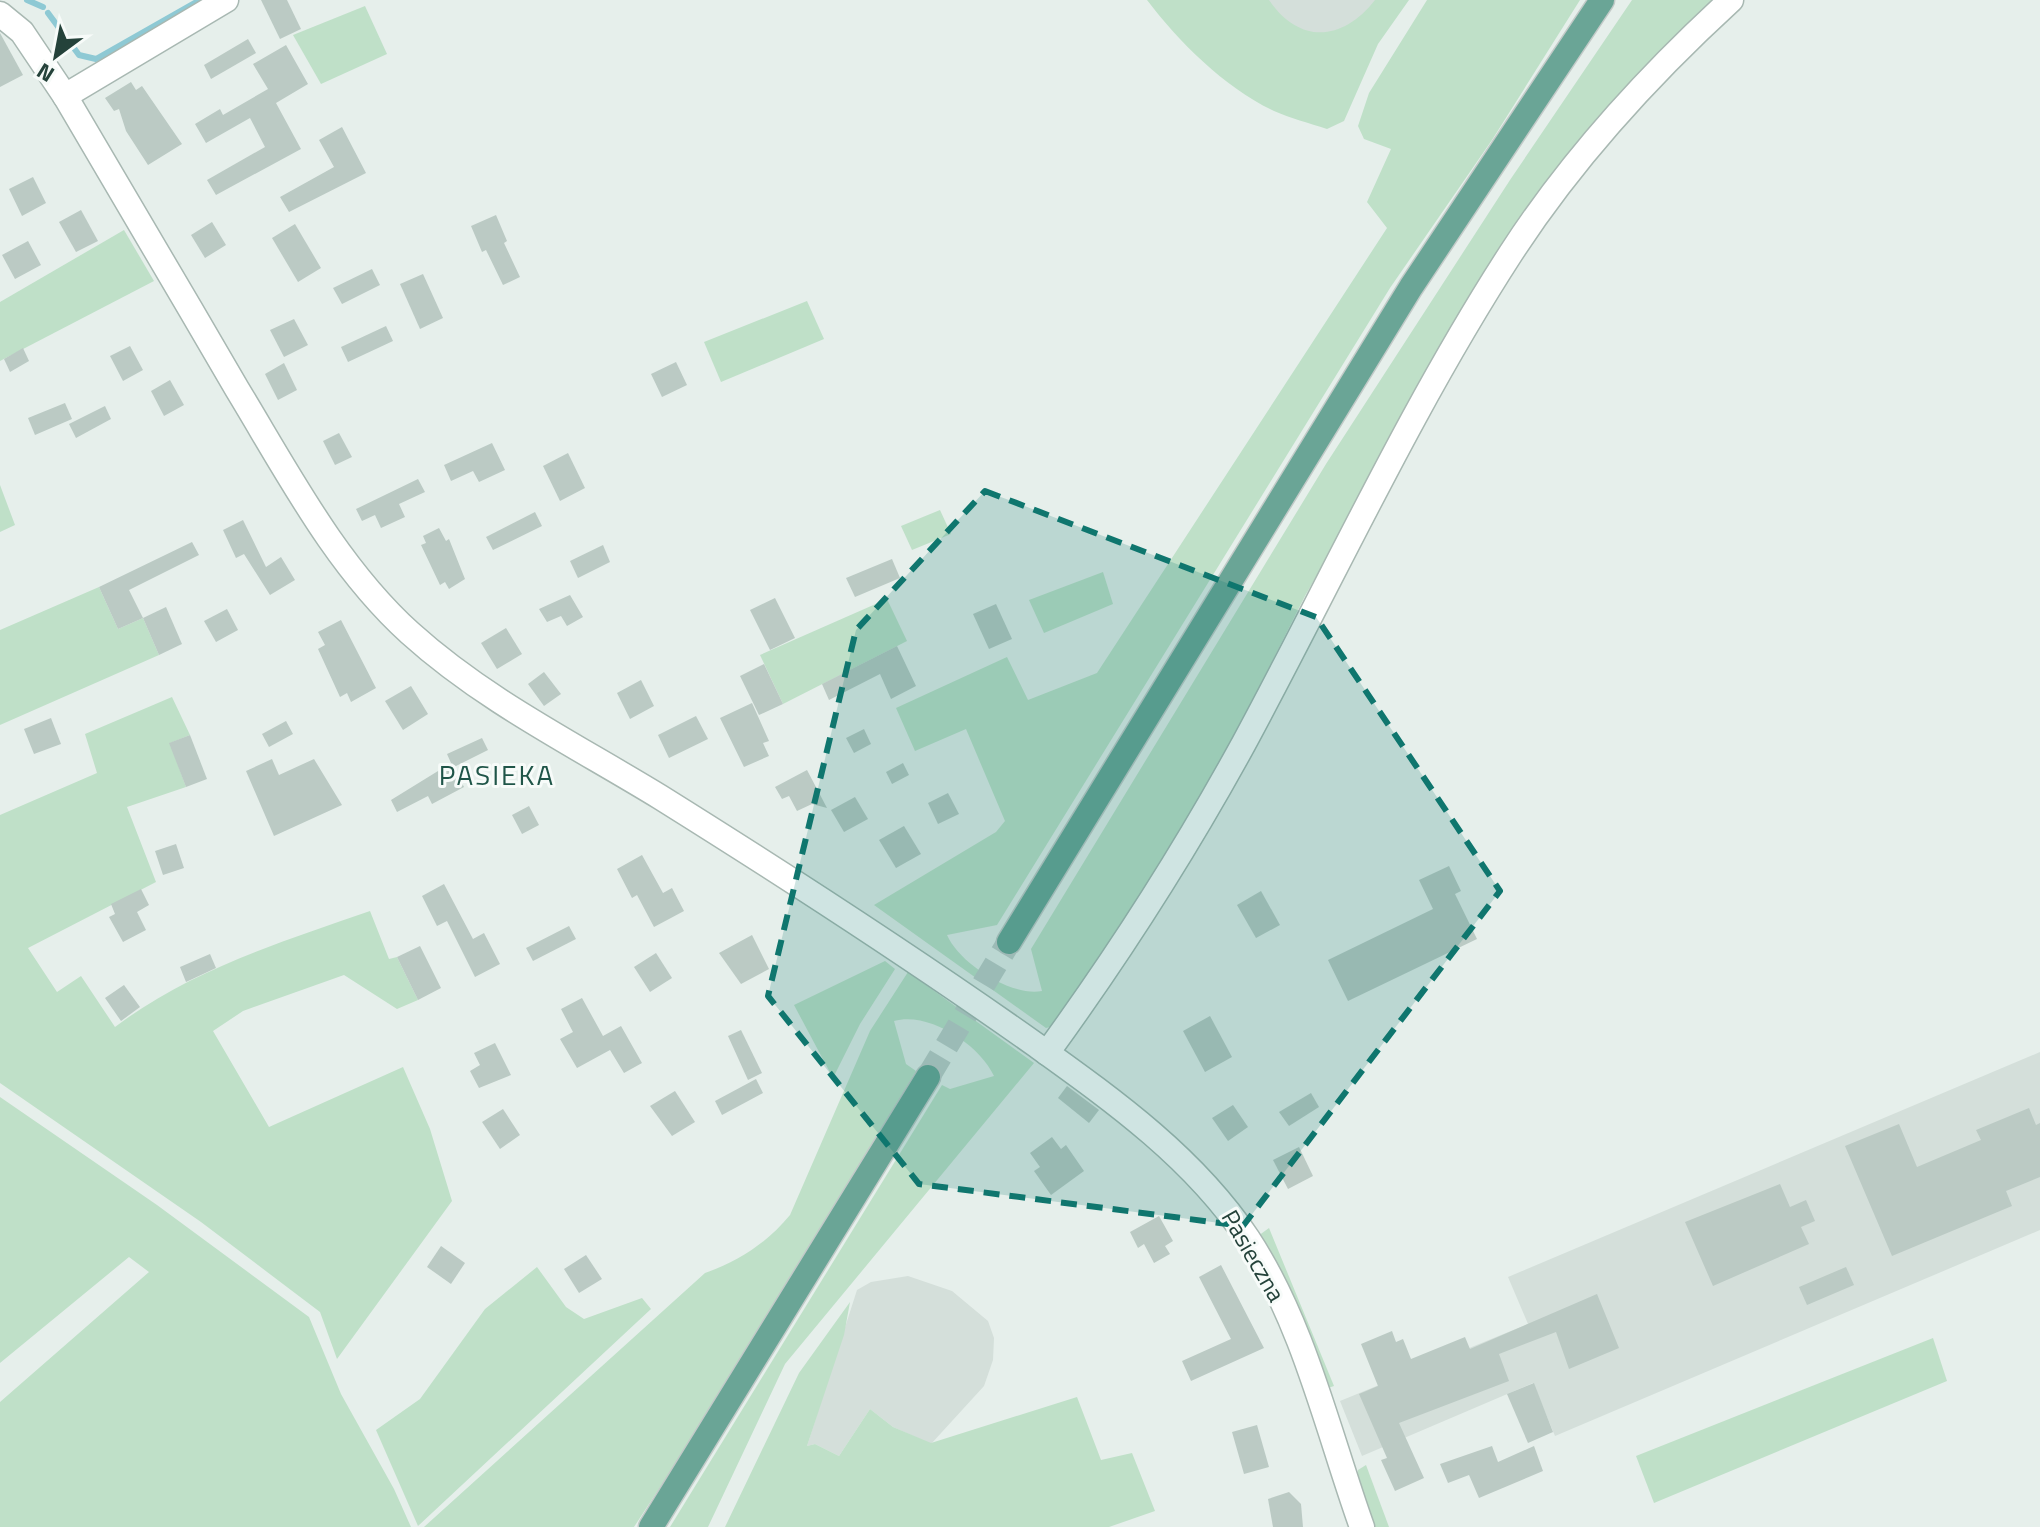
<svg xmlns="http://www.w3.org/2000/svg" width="2040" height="1527" viewBox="0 0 2040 1527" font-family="'Titillium Web',sans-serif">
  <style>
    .built { fill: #d4dfda }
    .green { fill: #bfe0c8 }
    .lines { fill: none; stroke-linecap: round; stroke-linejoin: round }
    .stream { stroke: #8ec9d4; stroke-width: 6 }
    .building { fill: #bbcac4 }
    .major-tunnel { stroke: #bfccc8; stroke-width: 24; stroke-dasharray: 24 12; stroke-linecap: butt }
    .minor-casing { stroke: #a8b8b2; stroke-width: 27 }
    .major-casing { stroke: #c2cac8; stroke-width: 27 }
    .minor { stroke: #fff; stroke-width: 24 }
    .major { stroke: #6aa596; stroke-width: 24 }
    .marked { fill: #0f766e; fill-opacity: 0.2; stroke: #0f766e; stroke-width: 6; stroke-dasharray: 16 10; stroke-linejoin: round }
    .labels { text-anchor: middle; stroke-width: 6; stroke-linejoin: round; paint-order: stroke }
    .street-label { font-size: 24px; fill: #24423a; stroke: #f7fbf9 }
    .quarter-label { font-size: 28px; letter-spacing: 2px; fill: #1f5548; stroke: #f7fbf9 }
  </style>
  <rect width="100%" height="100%" fill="#e6efeb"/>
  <g class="built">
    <path d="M1174,0H1400L1287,74Z"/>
    <path d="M2040,1052V1230L1555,1436L1533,1383L1362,1456L1340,1401L1528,1324L1508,1277Z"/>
    <path d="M908,1276L952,1291L988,1321L994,1338L993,1360L984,1386L931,1444L893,1427L870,1409L839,1456L815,1444L807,1446L857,1290L871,1282Z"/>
  </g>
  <g class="green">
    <path d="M1147,0H1269C1300,45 1343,41 1375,0H1409L1378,44L1344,121L1327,129C1309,123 1290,118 1274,111C1225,88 1179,42 1147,0Z"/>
    <path d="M1427,0H1580L1492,140L1390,288L997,925L947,935C959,963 1011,997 1042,991L1031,949L1326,464L1510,180L1632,0H1719L1623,93L1356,506L1305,596L1228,749L1083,990L1054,1026L1046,1028L874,905L996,832L1005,821L966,729L915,751L896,708L1007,657L1028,700L1097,673L1387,228L1367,202L1391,149L1364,139L1358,126L1369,93Z"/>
    <path d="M365,6L387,54L321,84L293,35Z"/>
    <path d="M124,230L154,281L0,361V302Z"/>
    <path d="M807,301L824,339L721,382L704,342Z"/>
    <path d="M0,485L15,525L0,532Z"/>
    <path d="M940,510L951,534L912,550L901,526Z"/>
    <path d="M1103,572L1113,604L1044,633L1029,600Z"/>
    <path d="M99,587L118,629L143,618L159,655L0,725V630Z"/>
    <path d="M887,599L907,641L783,704L760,655Z"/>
    <path d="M172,697L190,735L170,743L186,787L127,807L156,882L28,948L57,992L81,976L115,1027C190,970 281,942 370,911L389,959L397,957L418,1000L397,1009L344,975L243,1011L213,1031L269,1127L403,1067L430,1129L452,1201L337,1359L320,1312L201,1222L0,1083V815L97,773L85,734Z"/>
    <path d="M885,961L895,969L860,1024L833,1078L794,1005Z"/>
    <path d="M908,972L1034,1063L785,1364L708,1527H670L942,1085L950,1089L994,1076C980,1045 929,1011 894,1021L906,1064L916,1071L710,1411L634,1527H424L705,1273C739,1261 767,1243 790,1215L870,1031Z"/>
    <path d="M0,1097L157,1205L309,1317L341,1394L394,1489L411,1527H0V1402L149,1272L129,1257L0,1363Z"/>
    <path d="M1269,1228L1334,1386L1325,1389L1258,1236Z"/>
    <path d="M537,1267L566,1307L584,1319L642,1298L651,1309L418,1526L376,1430L420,1399L485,1309Z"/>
    <path d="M850,1302L844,1335L807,1446L815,1444L839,1456L870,1409L893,1427L931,1443L1077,1397L1101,1460L1132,1453L1155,1511L1109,1527H725L799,1373Z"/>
    <path d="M1933,1338L1947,1381L1654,1503L1636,1456Z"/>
    <path d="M1366,1465L1389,1527H1375L1357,1475L1358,1470Z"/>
  </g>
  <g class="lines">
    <g class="stream">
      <path d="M27,0L43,7"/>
      <path d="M48,13L79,55L96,59L200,0"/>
    </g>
  </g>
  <g class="building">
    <path d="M261,0H287L301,29L280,39Z"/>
    <path d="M0,33L23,75L0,87Z"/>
    <path d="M248,39L256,53L211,79L204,65Z"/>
    <path d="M286,45L308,84L276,103L301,149L216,195L207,180L265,147L250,118L206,143L195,124L220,109L223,115L268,89L253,64Z"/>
    <path d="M131,82L136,90L142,86L182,144L148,165L126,131L119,109L114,111L105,98Z"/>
    <path d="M342,127L366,173L289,212L280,197L334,167L319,140Z"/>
    <path d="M33,177L46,203L22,216L9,189Z"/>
    <path d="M81,210L98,241L76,252L59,222Z"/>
    <path d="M496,215L507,241L504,243L520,277L503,285L486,250L482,252L471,226Z"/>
    <path d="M212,222L226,245L205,258L191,235Z"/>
    <path d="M295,224L321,268L298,282L272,238Z"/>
    <path d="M28,241L41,265L15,279L2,255Z"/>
    <path d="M372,269L380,285L342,304L333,288Z"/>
    <path d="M423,274L443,318L420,329L400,284Z"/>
    <path d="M294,319L308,345L284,357L270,330Z"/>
    <path d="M386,326L393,341L348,362L341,347Z"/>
    <path d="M130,346L143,370L123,381L110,356Z"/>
    <path d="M23,348L29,361L10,372L4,359Z"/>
    <path d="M676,362L687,385L662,397L651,374Z"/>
    <path d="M284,363L297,390L278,400L265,374Z"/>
    <path d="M170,380L184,405L164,416L151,391Z"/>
    <path d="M65,403L72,419L35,435L28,418Z"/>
    <path d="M105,406L111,419L76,438L69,424Z"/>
    <path d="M339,433L352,457L335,465L323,441Z"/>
    <path d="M492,443L505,470L479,482L473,471L451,481L444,465Z"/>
    <path d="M568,453L585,488L560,501L543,466Z"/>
    <path d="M418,479L425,492L399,504L405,517L381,528L375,515L362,521L356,509Z"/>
    <path d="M535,512L542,526L493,550L486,537Z"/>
    <path d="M243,520L266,567L281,557L295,580L270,595L244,554L236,558L223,530Z"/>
    <path d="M439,528L446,541L449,539L465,579L449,589L445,582L440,585L421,545L426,543L423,536Z"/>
    <path d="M192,542L199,555L129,590L143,618L118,629L99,587Z"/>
    <path d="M603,545L610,562L578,578L570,561Z"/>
    <path d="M892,559L900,578L855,597L846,578Z"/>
    <path d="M570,595L583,617L567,626L561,616L547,622L539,609Z"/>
    <path d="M775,598L795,638L770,650L750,610Z"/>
    <path d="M996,604L1012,639L989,649L973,614Z"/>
    <path d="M166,607L182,644L159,655L143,618Z"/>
    <path d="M227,609L238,630L216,642L204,621Z"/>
    <path d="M341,620L376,688L351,702L347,693L340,697L318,649L325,645L318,632Z"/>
    <path d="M506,628L522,654L497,669L481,643Z"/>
    <path d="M897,646L916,686L891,699L880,674L829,700L822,684Z"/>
    <path d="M764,664L783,704L759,715L740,676Z"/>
    <path d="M544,672L561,694L544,706L528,684Z"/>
    <path d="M641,680L654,706L630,719L617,693Z"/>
    <path d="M411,686L428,714L403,730L385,701Z"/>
    <path d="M752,703L769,741L763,743L769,756L744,767L720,718Z"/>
    <path d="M696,716L708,739L669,758L658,735Z"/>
    <path d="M51,718L61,744L34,754L24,729Z"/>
    <path d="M286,721L293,734L269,747L262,734Z"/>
    <path d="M864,729L871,744L854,753L846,738Z"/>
    <path d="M190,735L207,779L186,787L169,743Z"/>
    <path d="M482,738L488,750L454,767L464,787L432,804L428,796L397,812L391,800L451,763L447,754Z"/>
    <path d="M272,759L279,775L314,759L342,805L274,836L246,771Z"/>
    <path d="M903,763L909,775L892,784L886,772Z"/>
    <path d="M807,770L827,808L812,804L797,811L789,796L782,799L775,787Z"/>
    <path d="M948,793L959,814L938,824L928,803Z"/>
    <path d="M855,797L868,819L844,832L831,810Z"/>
    <path d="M529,806L539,825L522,834L512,815Z"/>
    <path d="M904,826L921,854L896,868L879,840Z"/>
    <path d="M176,844L184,868L163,875L155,851Z"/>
    <path d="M642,855L663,893L672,888L684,911L654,927L637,895L632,898L617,869Z"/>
    <path d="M1449,866L1461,891L1455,894L1477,939L1348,1001L1328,960L1433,909L1419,880Z"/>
    <path d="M444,884L473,939L484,933L500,964L475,977L447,921L437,926L422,896Z"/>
    <path d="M141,889L149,905L137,912L146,930L123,942L109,917L115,914L111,904Z"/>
    <path d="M1261,891L1280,925L1256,938L1237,905Z"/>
    <path d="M569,926L576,939L533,961L526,948Z"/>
    <path d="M752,935L769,969L741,984L719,953Z"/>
    <path d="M420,946L441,988L418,1000L397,957Z"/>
    <path d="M656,953L672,978L650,992L634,967Z"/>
    <path d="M210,954L216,968L186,982L180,967Z"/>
    <path d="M124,985L140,1007L121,1021L105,998Z"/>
    <path d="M582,998L603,1036L621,1026L642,1063L624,1073L610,1050L577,1068L560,1039L573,1032L561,1009Z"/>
    <path d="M1210,1016L1232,1057L1205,1072L1183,1031Z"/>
    <path d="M741,1030L762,1073L748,1080L728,1036Z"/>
    <path d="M495,1043L511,1075L479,1088L470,1071L480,1065L474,1053Z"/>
    <path d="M756,1079L763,1093L722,1115L715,1101Z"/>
    <path d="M1067,1086L1099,1110L1089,1123L1058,1098Z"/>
    <path d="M675,1091L695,1122L672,1136L650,1106Z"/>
    <path d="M1311,1093L1319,1107L1289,1126L1279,1112Z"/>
    <path d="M1233,1105L1248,1127L1228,1141L1212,1118Z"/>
    <path d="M2029,1108L2036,1125L2040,1123V1177L2006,1191L2012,1206L1892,1256L1845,1146L1899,1124L1917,1167L1981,1140L1976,1130Z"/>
    <path d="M503,1109L520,1135L500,1149L482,1122Z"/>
    <path d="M1052,1137L1061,1149L1066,1145L1084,1171L1051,1195L1034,1171L1040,1167L1030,1153Z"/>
    <path d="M1299,1147L1313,1176L1288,1189L1273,1160Z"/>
    <path d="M1780,1184L1790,1207L1806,1200L1815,1221L1801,1227L1809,1244L1713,1286L1685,1222Z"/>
    <path d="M1159,1216L1173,1241L1165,1246L1170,1254L1154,1263L1144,1244L1138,1248L1130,1232Z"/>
    <path d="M441,1246L465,1263L451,1284L427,1267Z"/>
    <path d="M586,1255L602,1279L579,1293L564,1269Z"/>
    <path d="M1221,1265L1264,1348L1191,1381L1182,1361L1231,1339L1199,1277Z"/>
    <path d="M1846,1267L1854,1285L1807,1305L1799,1287Z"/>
    <path d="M1597,1294L1619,1348L1569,1369L1556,1332L1499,1354L1509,1381L1399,1423L1424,1478L1395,1491L1381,1460L1387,1458L1359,1394L1378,1386L1361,1344L1392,1331L1396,1342L1403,1339L1411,1359L1465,1337L1470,1349Z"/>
    <path d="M1534,1383L1553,1432L1528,1443L1507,1394Z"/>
    <path d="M1257,1425L1269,1467L1244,1474L1232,1432Z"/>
    <path d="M1492,1446L1498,1462L1534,1446L1543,1471L1479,1498L1469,1475L1448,1483L1440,1464Z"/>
    <path d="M1289,1492L1301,1504L1303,1527H1273L1268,1499Z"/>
  </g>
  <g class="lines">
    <path class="major-tunnel" d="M928,1077L1009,942"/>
    <defs>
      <g id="minor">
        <path d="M0,14L22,32L65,96C122,193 180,291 237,389C288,473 336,566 410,633C484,700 575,745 660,797C788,877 913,958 1036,1045C1114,1101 1194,1158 1248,1239C1304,1324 1328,1432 1362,1527"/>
        <path d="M65,96L226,0"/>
        <path d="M1047,1053C1119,954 1185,851 1244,743C1332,580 1410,409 1511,253C1572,159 1649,75 1731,0"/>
      </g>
      <g id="major">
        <path d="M1009,942L1411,287L1602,0"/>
        <path d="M651,1527L928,1077"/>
      </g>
    </defs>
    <use href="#minor" class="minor-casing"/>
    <use href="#major" class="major-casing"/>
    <use href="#minor" class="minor"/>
    <use href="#major" class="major"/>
  </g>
  <path class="marked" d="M985,491L1316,617L1500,891L1243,1226L919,1184L768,996L856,630Z"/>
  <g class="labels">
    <g class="street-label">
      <text transform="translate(1253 1256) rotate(60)" y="8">Pasieczna</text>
    </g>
    <g class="quarter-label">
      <text x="497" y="785">PASIEKA</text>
    </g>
  </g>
  <g transform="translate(56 56) rotate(212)" stroke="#f7fbf9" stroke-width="6" paint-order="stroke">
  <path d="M0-6L14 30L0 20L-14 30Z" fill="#24423a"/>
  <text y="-12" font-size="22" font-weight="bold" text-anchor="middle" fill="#24423a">N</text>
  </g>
</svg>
